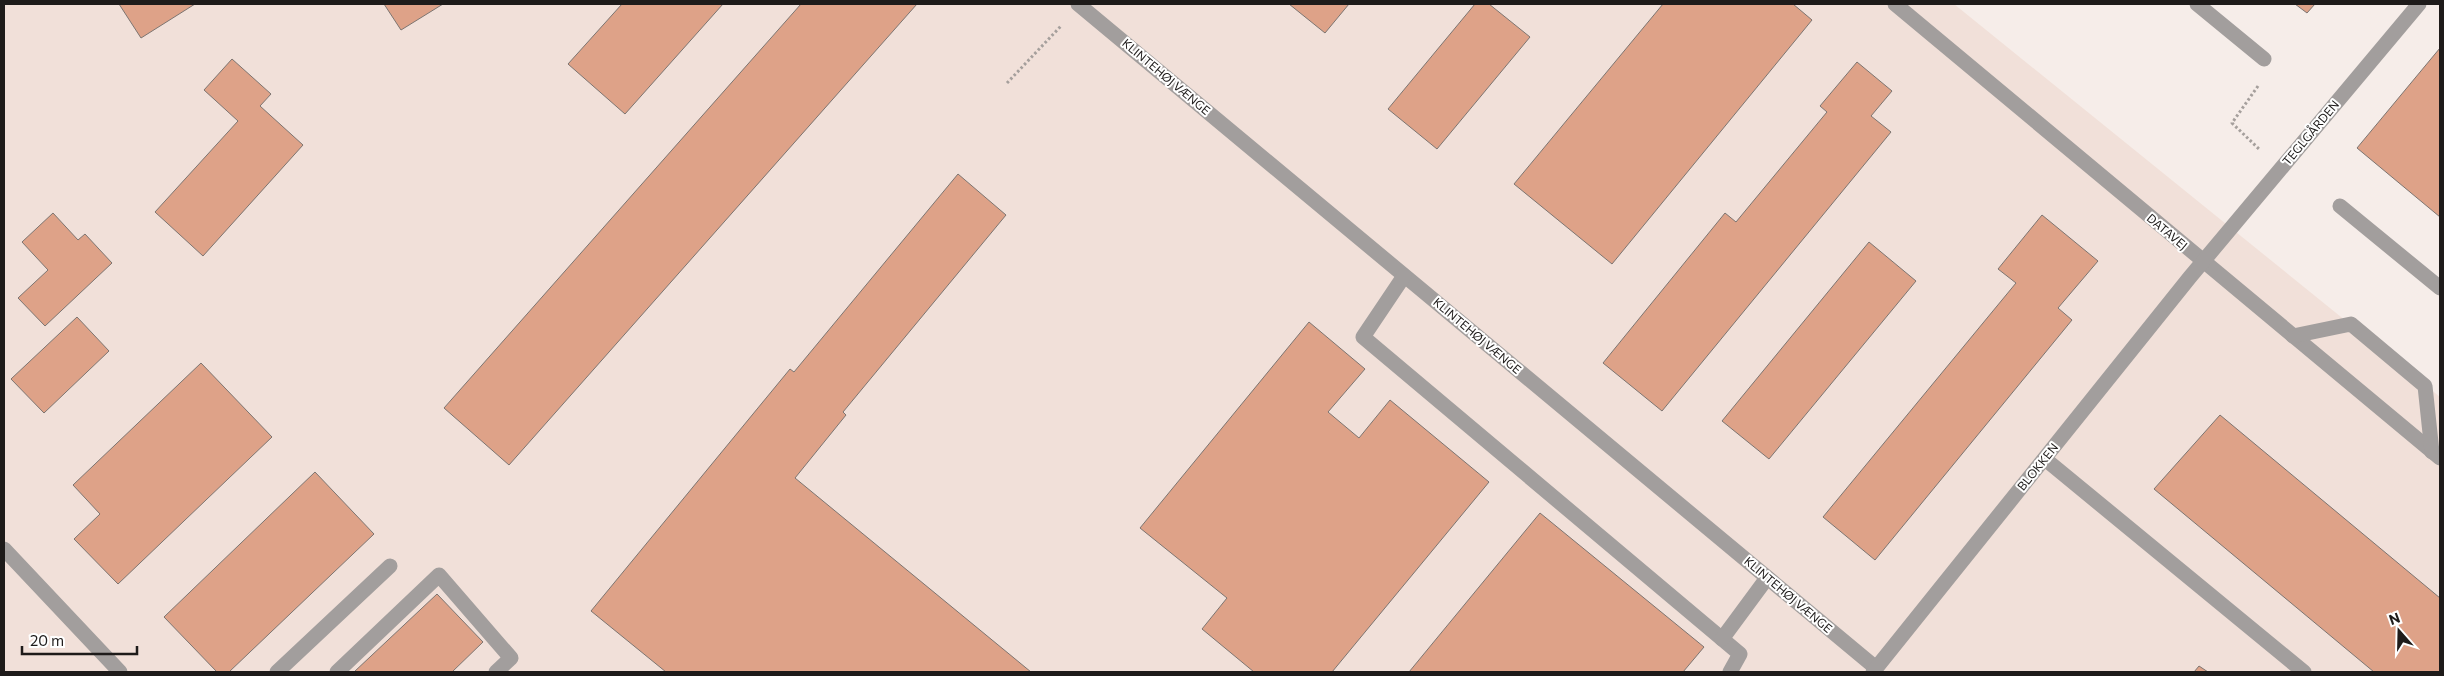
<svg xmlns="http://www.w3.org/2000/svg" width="2444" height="676" viewBox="0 0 2444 676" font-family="Commissioner,sans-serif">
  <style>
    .built { fill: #f1e0d9 }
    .building { fill: #dea288; stroke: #7d7571 }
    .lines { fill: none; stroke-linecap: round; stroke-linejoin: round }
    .path { stroke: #a59f9c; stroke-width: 3; stroke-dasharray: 2.5 2.5; stroke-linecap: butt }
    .minor { stroke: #a29e9d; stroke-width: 15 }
    .labels { text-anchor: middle; stroke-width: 4; stroke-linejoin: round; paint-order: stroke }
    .street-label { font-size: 12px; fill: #1e1b1a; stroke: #fff }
  </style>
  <rect width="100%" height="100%" fill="#f6ede9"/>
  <path class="built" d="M4,4H1954L2440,397V672H4Z"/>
  <g class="building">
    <path d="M119,4H195L141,38Z"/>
    <path d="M384,4H443L401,30Z"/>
    <path d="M622,4H723L625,114L568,64Z"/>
    <path d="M801,4H917L509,465L444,408Z"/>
    <path d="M1289,4H1349L1325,33Z"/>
    <path d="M1475,4H1489L1530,37L1437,149L1388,109Z"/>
    <path d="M1663,4H1793L1812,20L1612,264L1514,184Z"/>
    <path d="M2295,4H2315L2307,13Z"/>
    <path d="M2440,48V217L2357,148Z"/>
    <path d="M232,59L271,94L260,106L303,145L203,256L155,212L238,121L204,90Z"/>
    <path d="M1857,62L1892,91L1871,116L1891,132L1662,411L1603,363L1725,213L1736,222L1827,112L1820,106Z"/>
    <path d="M958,174L1006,215L843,412L846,415L795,478L1031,672H666L591,611L790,369L794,372Z"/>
    <path d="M53,213L78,240L85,234L112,263L45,326L18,298L48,270L22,242Z"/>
    <path d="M2042,215L2098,261L2058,308L2072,320L1875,560L1823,517L2016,283L1998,269Z"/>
    <path d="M1869,242L1916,281L1769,459L1722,421Z"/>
    <path d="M77,317L109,351L44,413L11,379Z"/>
    <path d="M1309,322L1365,369L1328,412L1359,438L1390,400L1489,482L1332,672H1254L1202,629L1227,598L1140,528Z"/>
    <path d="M201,363L272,437L118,584L74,539L100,514L73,485Z"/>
    <path d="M2220,415L2440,598V672H2374L2154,489Z"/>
    <path d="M315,472L374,534L229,672H217L164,617Z"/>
    <path d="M1540,513L1704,647L1683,672H1409Z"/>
    <path d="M437,594L483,642L452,672H354Z"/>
    <path d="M2199,666L2208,672H2194Z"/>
  </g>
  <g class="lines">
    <g class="path">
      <path d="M1007,83L1061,26"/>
      <path d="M2258,86L2232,123L2260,150"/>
    </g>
    <g class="minor">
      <path d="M1078,4L1876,668"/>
      <path d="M1895,4L2440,458"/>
      <path d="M2197,4L2264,59"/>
      <path d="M2340,206L2440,288"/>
      <path d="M1404,276L1363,337L1740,654L1730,672"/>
      <path d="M2293,336L2351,324L2425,386L2432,452"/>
      <path d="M2045,459L2304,672"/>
      <path d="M4,549L120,672"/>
      <path d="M1722,639L1767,578"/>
      <path d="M277,672L390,566"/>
      <path d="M337,672L439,575L511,658L496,672"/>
      <path d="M1873,672L2190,277L2419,4"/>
    </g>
  </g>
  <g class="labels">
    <g class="street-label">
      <text transform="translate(1166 77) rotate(40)" y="4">KLINTEHØJ VÆNGE</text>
      <text transform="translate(2311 133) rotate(-50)" y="4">TEGLGÅRDEN</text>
      <text transform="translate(2167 232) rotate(40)" y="4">DATAVEJ</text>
      <text transform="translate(1477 336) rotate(40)" y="4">KLINTEHØJ VÆNGE</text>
      <text transform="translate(2038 467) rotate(-51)" y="4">BLOKKEN</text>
      <text transform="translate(1788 595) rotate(40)" y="4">KLINTEHØJ VÆNGE</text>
    </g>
  </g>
  <rect width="2444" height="676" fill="none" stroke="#1e1b1a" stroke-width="10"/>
  <g transform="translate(2399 631) rotate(340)" stroke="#ffffff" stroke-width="4" paint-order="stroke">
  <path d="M0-4L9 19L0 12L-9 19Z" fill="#1e1b1a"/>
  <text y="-8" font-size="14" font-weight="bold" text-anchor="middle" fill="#1e1b1a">N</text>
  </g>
  <path d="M22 646v8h115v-8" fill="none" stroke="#1e1b1a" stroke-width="2.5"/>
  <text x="30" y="646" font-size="15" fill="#1e1b1a" stroke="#ffffff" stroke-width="4" paint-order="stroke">20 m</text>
</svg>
